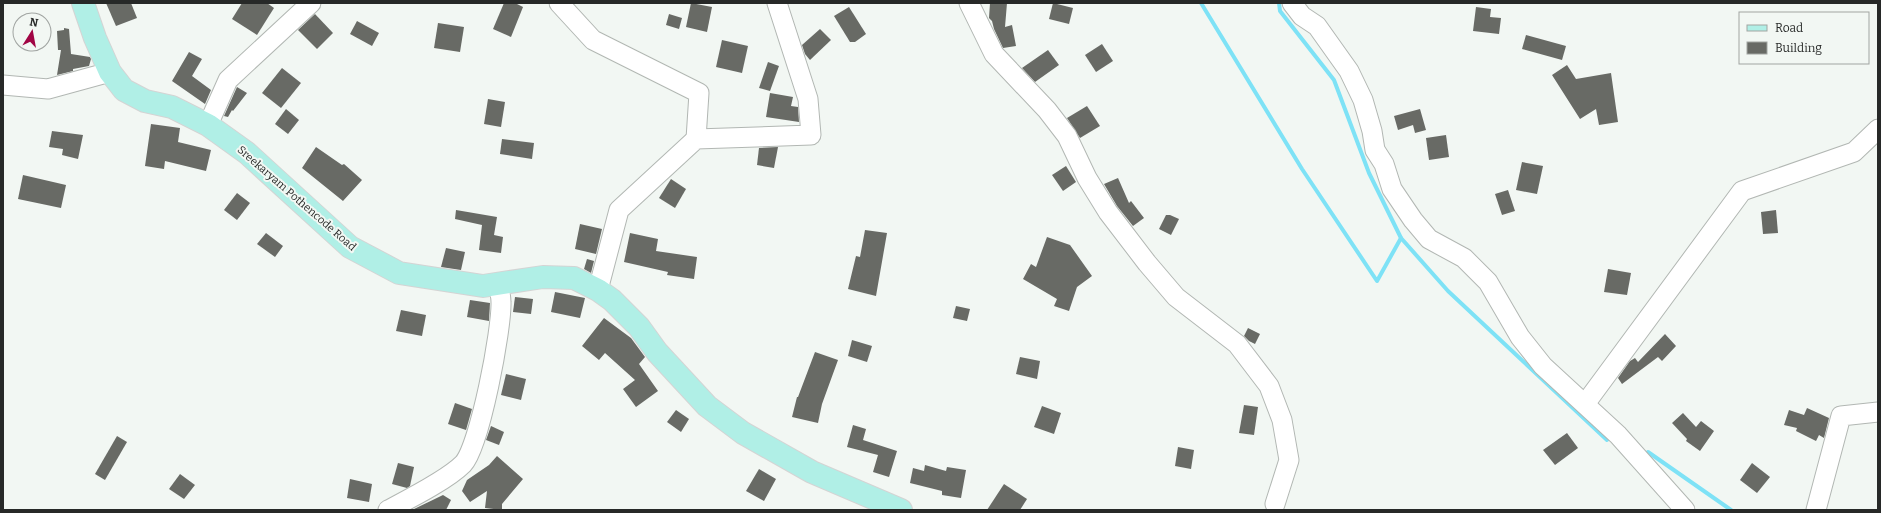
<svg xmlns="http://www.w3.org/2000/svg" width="1881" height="513" viewBox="0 0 1881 513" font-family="Bitter,serif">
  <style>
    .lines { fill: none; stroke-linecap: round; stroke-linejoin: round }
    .stream { stroke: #7ee2f6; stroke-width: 4 }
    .building { fill: #686a65 }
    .minor-casing { stroke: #b2b7b3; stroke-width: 21 }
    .major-casing { stroke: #d4d4d4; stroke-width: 24 }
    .minor { stroke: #fff; stroke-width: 19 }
    .major { stroke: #b0efe6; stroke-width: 22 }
    .labels { text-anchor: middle; stroke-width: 4; stroke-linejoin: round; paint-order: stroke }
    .street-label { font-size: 11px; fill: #272928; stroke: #f2f7f3 }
  </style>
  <rect width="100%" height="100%" fill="#f2f7f3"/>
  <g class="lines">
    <g class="stream">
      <path d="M1201,3L1302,169L1377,281L1401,238L1448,291L1607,440"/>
      <path d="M1279,3L1280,11L1334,80L1369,173L1401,238"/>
      <path d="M1648,452L1731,510"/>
    </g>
  </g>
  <g class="building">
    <path d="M106,3H131L137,18L116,26Z"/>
    <path d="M242,3H267L274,8L257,35L232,19Z"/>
    <path d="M504,3H515L523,7L511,37L493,29Z"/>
    <path d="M691,3L712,7L707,32L686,27Z"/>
    <path d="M990,3H1007L1005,27L1012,25L1016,46L1003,48L994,29L992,21L989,18Z"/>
    <path d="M1053,3L1073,8L1069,24L1049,19Z"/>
    <path d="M849,7L866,34L855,42H850L834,16Z"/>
    <path d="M1476,7L1491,9L1490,17L1501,18L1499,34L1473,31Z"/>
    <path d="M315,14L333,33L317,49L298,30Z"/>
    <path d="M669,14L682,18L679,29L666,25Z"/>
    <path d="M357,21L379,33L372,46L350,34Z"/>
    <path d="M438,23L464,27L460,52L434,48Z"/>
    <path d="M64,28L69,29L71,54L90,57L91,59L89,66L73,69V71L57,75L61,50H58L57,31L64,30Z"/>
    <path d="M820,29L831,40L810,60L805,54L802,45Z"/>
    <path d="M1526,35L1566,46L1562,60L1522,49Z"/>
    <path d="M722,40L748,46L742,73L716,67Z"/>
    <path d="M1102,44L1113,61L1096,72L1085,55Z"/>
    <path d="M1048,50L1059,65L1035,82L1022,68Z"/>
    <path d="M189,52L202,59L192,76L211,90L205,104L172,81Z"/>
    <path d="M768,62L779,66L770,91L759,88Z"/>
    <path d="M1567,65L1576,79L1611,73L1618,122L1599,125L1596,109L1580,119L1552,75Z"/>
    <path d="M282,68L301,83L281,108L262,93Z"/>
    <path d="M237,87L247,93L233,111L232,110L228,117L224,116Z"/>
    <path d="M770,93L793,97L791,106L798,107L799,122L766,117Z"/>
    <path d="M488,99L505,102L501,127L484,124Z"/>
    <path d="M1087,106L1100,126L1080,138L1067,118Z"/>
    <path d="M286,109L299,120L288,134L275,124Z"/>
    <path d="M1420,109L1426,130L1415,133L1413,125L1398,130L1394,116Z"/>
    <path d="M151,124L180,128L178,142L211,150L206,171L165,161L164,169L145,166Z"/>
    <path d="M52,131L83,135L78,159L62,155L63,149L49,147Z"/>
    <path d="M1446,135L1449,157L1429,160L1426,138Z"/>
    <path d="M502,139L534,143L532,159L500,154Z"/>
    <path d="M316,147L342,165L344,164L362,180L343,201L302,168Z"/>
    <path d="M778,147L774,168L757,165L759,148Z"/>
    <path d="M1522,162L1543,166L1537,194L1516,190Z"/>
    <path d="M1066,166L1076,182L1063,191L1052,175Z"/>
    <path d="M23,175L66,185L61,208L18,199Z"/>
    <path d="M1118,178L1129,203L1131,201L1144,218L1133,226L1117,206L1104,184Z"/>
    <path d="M671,179L686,189L675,208L659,198Z"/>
    <path d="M1508,190L1515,211L1502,215L1495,194Z"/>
    <path d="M237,193L250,203L237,220L224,210Z"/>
    <path d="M456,210L497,217L494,235L503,237L501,253L479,250L482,225L455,219Z"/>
    <path d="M1776,210L1778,233L1763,234L1761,212Z"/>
    <path d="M1166,215H1170L1179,219L1171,235L1159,229Z"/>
    <path d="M580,224L602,229L596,254L575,249Z"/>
    <path d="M865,230L887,233L876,296L848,289L856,256L860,257Z"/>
    <path d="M266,233L283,246L275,257L257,244Z"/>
    <path d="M630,233L658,239L656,251L697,257L694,279L667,275L668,272L624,262Z"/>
    <path d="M1047,237L1070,245L1092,276L1077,287L1069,311L1054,306L1057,299L1023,279L1031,264L1036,267Z"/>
    <path d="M446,248L465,252L461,270L441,267Z"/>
    <path d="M587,259L594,261L591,273L584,269Z"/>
    <path d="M1608,269L1631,273L1627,295L1604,292Z"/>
    <path d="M555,292L585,298L580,318L551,312Z"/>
    <path d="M515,297L533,299L531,314L513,312Z"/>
    <path d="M470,300L490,303L489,321L467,317Z"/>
    <path d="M956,306L970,309L967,321L953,318Z"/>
    <path d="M401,310L426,315L422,336L396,331Z"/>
    <path d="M604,318L631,338L645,357L639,364L658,391L636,407L623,389L635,380L605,353L599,360L582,346Z"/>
    <path d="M1248,328L1260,334L1255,344L1249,341L1244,336Z"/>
    <path d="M1665,334L1676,346L1662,361L1658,357L1622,384L1618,378L1630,361L1635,358L1638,362Z"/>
    <path d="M852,340L872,346L867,362L848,356Z"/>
    <path d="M815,352L838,360L822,404L818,423L792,417L797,397H798Z"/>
    <path d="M1020,357L1040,361L1037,379L1016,374Z"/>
    <path d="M506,374L526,379L521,400L501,395Z"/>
    <path d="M455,403L472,409L466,430L448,424Z"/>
    <path d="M1244,405L1258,407L1254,435L1239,433Z"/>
    <path d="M1042,406L1061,413L1054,434L1034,427Z"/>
    <path d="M1807,408L1829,418L1824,438L1819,435L1816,441L1796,431L1797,428L1784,425L1789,410L1804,415Z"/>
    <path d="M676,410L689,419L681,432L667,422Z"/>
    <path d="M1683,413L1696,427L1701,421L1714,431L1700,451L1686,441L1687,439L1672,423Z"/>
    <path d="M853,425L866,429L863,440L897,451L889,477L873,472L878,455L847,447Z"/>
    <path d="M491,426L504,432L499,445L486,440Z"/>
    <path d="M1567,433L1578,448L1555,465L1543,450Z"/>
    <path d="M117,436L127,442L105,480L95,474Z"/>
    <path d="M1178,447L1194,450L1191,469L1175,466Z"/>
    <path d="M497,456L523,479L502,504V510L485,508L487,491L470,502L462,491L467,480L489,465Z"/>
    <path d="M398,463L414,467L410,486L407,488L392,484Z"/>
    <path d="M1752,463L1770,477L1757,493L1740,480Z"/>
    <path d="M925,465L946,471L947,467L966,470L961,498L942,495V491L910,483L913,468L924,471Z"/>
    <path d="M759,469L776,479L764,501L746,491Z"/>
    <path d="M180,474L195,485L184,499L169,489Z"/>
    <path d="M350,479L372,484L369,502L347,498Z"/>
    <path d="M1004,484L1027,499L1020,510H987Z"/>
    <path d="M443,495L451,500L446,510H412Z"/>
  </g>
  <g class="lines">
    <defs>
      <g id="minor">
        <path d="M559,3L593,40L699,93L696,139"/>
        <path d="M969,3L994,54L1047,110L1067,136L1087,178L1108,212L1147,263L1176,297L1237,344L1269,386L1282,420L1289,460L1275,504"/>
        <path d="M1292,3L1302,16L1317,26L1349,71L1363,100L1372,131L1375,150L1384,164L1392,189L1413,220L1429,239L1464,258L1488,282L1520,337L1543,366L1618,435L1685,510"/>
        <path d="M3,85L48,89L110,72"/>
        <path d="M208,125L228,80L311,3"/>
        <path d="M598,290L619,210L696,139L811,135L808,99L777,3"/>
        <path d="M1585,404L1742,191L1854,152L1878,129"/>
        <path d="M388,510C409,499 447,480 463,464C480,446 502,328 501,302C501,296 499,289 497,284"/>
        <path d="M1816,510L1841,416L1878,412"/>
      </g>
      <path id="major" d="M83,3L95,38L110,72L124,90L145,101L172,107L208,125L247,153L350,247L399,273L483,286L543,277L574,278L598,290L612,300L639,327L657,352L707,406L743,433L812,472L901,510"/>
    </defs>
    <use href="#minor" class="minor-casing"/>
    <use href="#major" class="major-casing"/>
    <use href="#minor" class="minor"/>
    <use href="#major" class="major"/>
  </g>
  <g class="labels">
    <g class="street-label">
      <text transform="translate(297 198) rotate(41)" y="4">Sreekaryam Pothencode Road</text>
    </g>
  </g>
  <rect width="1881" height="513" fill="none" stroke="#272928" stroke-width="8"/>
  <rect x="1739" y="12" width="130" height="52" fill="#f2f7f3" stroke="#a1a5a2"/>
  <rect x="1747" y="25" width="20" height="6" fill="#b0efe6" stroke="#a1a5a2"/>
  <text x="1775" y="32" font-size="12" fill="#272928">Road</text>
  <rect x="1747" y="42" width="20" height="12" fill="#686a65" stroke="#a1a5a2"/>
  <text x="1775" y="52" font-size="12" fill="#272928">Building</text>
  <g transform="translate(32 32) rotate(11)"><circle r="19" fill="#f2f7f3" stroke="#a1a5a2"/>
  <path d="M0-3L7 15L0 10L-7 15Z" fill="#a10544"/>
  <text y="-6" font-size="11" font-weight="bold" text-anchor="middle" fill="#272928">N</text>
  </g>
</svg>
